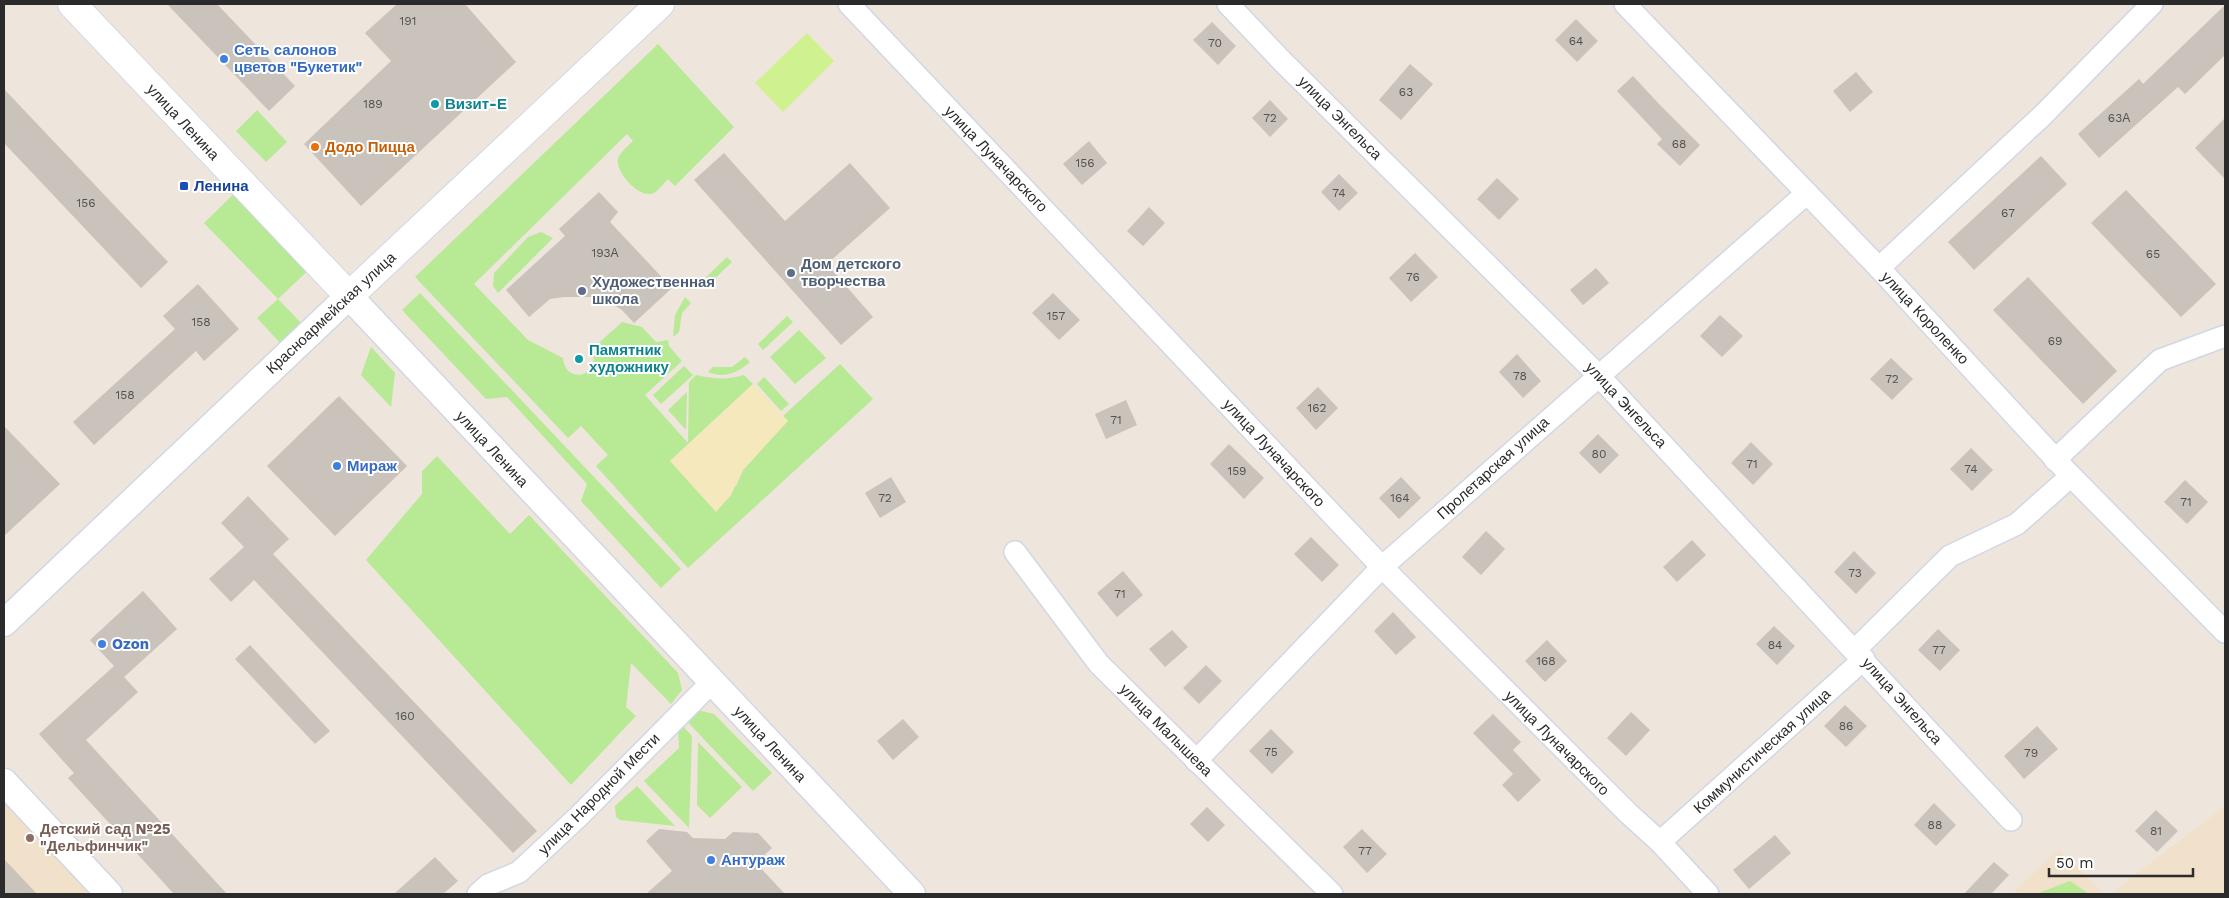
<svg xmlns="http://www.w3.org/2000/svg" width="2229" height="898" viewBox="0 0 2229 898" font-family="'Work Sans',sans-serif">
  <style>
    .education { fill: #f1e1cb }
    .green { fill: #b8e995 }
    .sand { fill: #f5e8bd }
    .pitch { fill: #cff190 }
    .building { fill: #c9c3bb }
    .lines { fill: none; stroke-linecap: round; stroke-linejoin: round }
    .minor-casing { stroke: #d2d7e5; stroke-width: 24 }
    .tertiary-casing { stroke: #d2d7e5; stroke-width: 29 }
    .secondary-casing { stroke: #d2d7e5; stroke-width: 30 }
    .minor { stroke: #fff; stroke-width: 21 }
    .tertiary { stroke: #fff; stroke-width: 26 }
    .secondary { stroke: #fff; stroke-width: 28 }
    .shop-dot { fill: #3f7fe0; stroke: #fff; stroke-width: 2 }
    .culture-dot { fill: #0f9aa8; stroke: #fff; stroke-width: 2 }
    .food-dot { fill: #e8710a; stroke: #fff; stroke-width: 2 }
    .transit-dot { fill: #1a4fb4; stroke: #fff; stroke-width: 2 }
    .service-dot { fill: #5c6f8a; stroke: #fff; stroke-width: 2 }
    .education-dot { fill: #8d6e63; stroke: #fff; stroke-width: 2 }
    .labels { text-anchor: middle; stroke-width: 4; stroke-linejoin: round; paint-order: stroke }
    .number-label { font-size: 12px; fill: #52514f }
    .shop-label { font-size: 15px; font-weight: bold; fill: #366cbe; stroke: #fff; text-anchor: start }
    .culture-label { font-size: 15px; font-weight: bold; fill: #0d838f; stroke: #fff; text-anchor: start }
    .street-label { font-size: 15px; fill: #2b2b2b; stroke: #fff }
    .food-label { font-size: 15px; font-weight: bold; fill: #c56008; stroke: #fff; text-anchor: start }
    .transit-label { font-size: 15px; font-weight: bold; fill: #164399; stroke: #fff; text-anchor: start }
    .service-label { font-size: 15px; font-weight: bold; fill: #4e5e75; stroke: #fff; text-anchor: start }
    .education-label { font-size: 15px; font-weight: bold; fill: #785e54; stroke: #fff; text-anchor: start }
  </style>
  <rect width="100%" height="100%" fill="#eee5dc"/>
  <g class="education">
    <path d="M4,782L109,894H4Z"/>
    <path d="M2225,806V894H2110Z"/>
    <path d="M2059,849L2104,894H2012Z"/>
  </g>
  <g class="green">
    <path d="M658,44L734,127L675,186L668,179C664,183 659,190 654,193C640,200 615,172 618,159C620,152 628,146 633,141L627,134L474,284L528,340L563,358C565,386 604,376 591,350L622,322L642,327L656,342L668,340L669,346L682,361L645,395L688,443L689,382L696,375C714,379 727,380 744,375L753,384L670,461L736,486L743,470L787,421L783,416L840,364L873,399L688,568L596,466L608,455L581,426L568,438L415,277Z"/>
    <path d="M257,110L287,142L266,162L236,131Z"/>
    <path d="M243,185L317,262L278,299L302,324L281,344L257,318L278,299L204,223Z"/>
    <path d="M541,232L553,238L498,293L493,286L494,273L528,237Z"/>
    <path d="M727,257L732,262L705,288L700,283Z"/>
    <path d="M420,293L681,569L661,588L581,501L587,484L507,397L486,399L402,310Z"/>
    <path d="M685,297L691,303L682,313L679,332L673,337L675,315Z"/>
    <path d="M787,316L793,322L763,350L758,344Z"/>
    <path d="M799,330L826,358L795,384L770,357Z"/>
    <path d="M371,347L395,373L391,407L361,375Z"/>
    <path d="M745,357L750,362C737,373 724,379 708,372L713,367H732Z"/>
    <path d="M684,366L693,375L661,404L653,395Z"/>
    <path d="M764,377L789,404L781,411L757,384Z"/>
    <path d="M687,392L686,430L668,410Z"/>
    <path d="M437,456L510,534L529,515L678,673L682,690L671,704L631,663L626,707L636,716L571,785L366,560L422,494V471Z"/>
    <path d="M694,709L714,714L772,773L753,791L680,714Z"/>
    <path d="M681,724L692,736L689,828L644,781L679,748L678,729Z"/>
    <path d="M698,742L742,787L710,818L697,805Z"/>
    <path d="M637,786L675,826L620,820L616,817L615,806Z"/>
    <path d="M2070,881L2089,894H2036Z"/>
  </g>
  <path class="sand" d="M753,384L788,421L743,470L731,495L716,512L670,461Z"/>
  <path class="pitch" d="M807,33L834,61L783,112L755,83Z"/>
  <g class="building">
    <path d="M167,4H217L295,86L269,111Z"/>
    <path d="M397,4H465L516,62L361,206L304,144L391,61L365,33Z"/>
    <path d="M2225,5V55L2185,94L2178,87L2099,158L2078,134L2139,79L2143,84Z"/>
    <path d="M1576,19L1598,41L1577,62L1555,40Z"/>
    <path d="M1212,22L1236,46L1218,65L1193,40Z"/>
    <path d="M1410,64L1433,84L1401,120L1379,100Z"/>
    <path d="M1856,72L1873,92L1850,112L1833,91Z"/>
    <path d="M1633,76L1659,104L1700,145L1680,166L1657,144L1662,139L1617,91Z"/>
    <path d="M4,89L168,262L141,288L4,143Z"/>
    <path d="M1270,100L1288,119L1270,137L1252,118Z"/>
    <path d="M2225,118V179L2195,148Z"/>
    <path d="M1089,141L1107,163L1082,185L1063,164Z"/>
    <path d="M724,153L785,221L850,163L890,208L827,264L873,317L841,345L694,180Z"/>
    <path d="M2041,156L2067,184L1974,270L1948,242Z"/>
    <path d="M1339,174L1358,193L1339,211L1321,192Z"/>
    <path d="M1497,178L1519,199L1499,220L1477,199Z"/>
    <path d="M2126,190L2216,284L2181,317L2091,223Z"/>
    <path d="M599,192L618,212L610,222L672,288L634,323L622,310L601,297H564L550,299L529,317L506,290L565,236L559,229Z"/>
    <path d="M1149,207L1165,223L1143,246L1127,231Z"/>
    <path d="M1415,253L1438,277L1411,302L1389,278Z"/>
    <path d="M1596,268L1609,283L1583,305L1570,290Z"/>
    <path d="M2028,277L2117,371L2083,404L1993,310Z"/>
    <path d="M198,284L239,329L204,361L196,351L94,445L73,422L175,329L163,316Z"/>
    <path d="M1053,293L1080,320L1059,340L1032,313Z"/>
    <path d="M1720,315L1743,336L1722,357L1700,336Z"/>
    <path d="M1517,354L1541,381L1523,398L1499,372Z"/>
    <path d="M1891,358L1913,379L1892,400L1870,379Z"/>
    <path d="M1318,387L1338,408L1316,430L1296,408Z"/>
    <path d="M339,396L407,466L335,536L267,466Z"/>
    <path d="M1126,400L1137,425L1106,439L1095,414Z"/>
    <path d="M4,426L60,484L4,536Z"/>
    <path d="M1598,434L1619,455L1600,474L1579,453Z"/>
    <path d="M1751,442L1773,464L1753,485L1731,463Z"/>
    <path d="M1229,444L1264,478L1244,499L1210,464Z"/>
    <path d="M1971,448L1993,470L1972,491L1950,469Z"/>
    <path d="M891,477L906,502L880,518L865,493Z"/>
    <path d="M1401,477L1421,498L1399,519L1379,498Z"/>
    <path d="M2185,480L2208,502L2187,524L2164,502Z"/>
    <path d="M248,496L289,539L273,554L537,831L513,853L254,580L231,602L209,579L244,547L221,523Z"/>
    <path d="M1486,531L1505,549L1481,575L1462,557Z"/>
    <path d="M1311,537L1339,565L1322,582L1294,554Z"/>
    <path d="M1692,540L1706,555L1677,582L1663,567Z"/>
    <path d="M1854,551L1876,573L1856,594L1834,572Z"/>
    <path d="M1123,571L1143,595L1117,617L1097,593Z"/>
    <path d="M143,591L177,629L124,677L138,692L86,740L227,894H174L68,778L74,773L39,734L114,666L90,640Z"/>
    <path d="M1393,612L1416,637L1396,655L1374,631Z"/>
    <path d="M1774,626L1795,646L1777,665L1756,644Z"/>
    <path d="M1938,629L1960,650L1940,671L1918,650Z"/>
    <path d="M1172,630L1188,647L1165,667L1149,649Z"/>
    <path d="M1547,640L1567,661L1545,682L1525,661Z"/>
    <path d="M250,645L330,731L315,744L235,659Z"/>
    <path d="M1206,665L1222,681L1199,704L1183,688Z"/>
    <path d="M1845,705L1867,726L1846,747L1824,726Z"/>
    <path d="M1631,712L1650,730L1626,756L1607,738Z"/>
    <path d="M1493,714L1521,742L1513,750L1541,780L1518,802L1502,785L1513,774L1473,733Z"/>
    <path d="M903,719L919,737L893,760L877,741Z"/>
    <path d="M2037,726L2058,749L2024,779L2004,756Z"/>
    <path d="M1271,729L1294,752L1272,774L1249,751Z"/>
    <path d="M1934,803L1956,825L1936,846L1914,825Z"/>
    <path d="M1207,807L1225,825L1208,842L1190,824Z"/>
    <path d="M2156,810L2178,831L2157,852L2135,831Z"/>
    <path d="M659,829L687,832L693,838L725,839L733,832L758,833L772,848L756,863L785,894H646L672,871L646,841Z"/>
    <path d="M1362,829L1387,854L1367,873L1343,847Z"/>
    <path d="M1775,835L1791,853L1749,889L1733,870Z"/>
    <path d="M435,857L458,881L443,894H394Z"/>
    <path d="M4,859L37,894H4Z"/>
    <path d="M1994,862L2009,875L1991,894H1964Z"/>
  </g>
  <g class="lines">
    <defs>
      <g id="minor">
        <path d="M849,4L1382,567L1629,814L1660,842L1708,894"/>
        <path d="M1228,4L1281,60L1598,375L2011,820"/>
        <path d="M1625,4L1879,268L2071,476L2225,632"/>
        <path d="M1879,268L2043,115L2152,4"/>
        <path d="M2055,460L2160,360L2225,336"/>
        <path d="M1015,552L1099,664L1332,894"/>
        <path d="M1855,650L1950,556L2017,524L2071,476"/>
        <path d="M1196,761L1382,567L1807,193"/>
        <path d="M1660,842L1864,659"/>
        <path d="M478,894L488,885L519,872L579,816L712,682"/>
      </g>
      <g id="tertiary">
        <path d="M4,623L349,296L912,894"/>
        <path d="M4,782L109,894"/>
      </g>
      <path id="secondary" d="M72,4L349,296L660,4"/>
    </defs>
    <use href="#minor" class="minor-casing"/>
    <use href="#tertiary" class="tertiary-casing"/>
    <use href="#secondary" class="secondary-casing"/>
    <use href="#minor" class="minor"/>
    <use href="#tertiary" class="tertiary"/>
    <use href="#secondary" class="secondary"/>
  </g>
  <g class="shop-dot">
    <circle cx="224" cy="59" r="5"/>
    <circle cx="337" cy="466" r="5"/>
    <circle cx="102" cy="644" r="5"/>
    <circle cx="711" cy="860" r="5"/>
  </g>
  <g class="culture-dot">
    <circle cx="435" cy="104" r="5"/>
    <circle cx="579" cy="359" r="5"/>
  </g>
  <circle class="food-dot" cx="315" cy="147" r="5"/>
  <rect class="transit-dot" x="179" y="181" width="10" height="10" rx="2.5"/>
  <g class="service-dot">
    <circle cx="791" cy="273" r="5"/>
    <circle cx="582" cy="291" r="5"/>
  </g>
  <circle class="education-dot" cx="30" cy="838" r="5"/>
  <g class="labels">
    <g class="number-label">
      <text x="408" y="25">191</text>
      <text x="1576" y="45">64</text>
      <text x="1215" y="47">70</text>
      <text x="1406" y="96">63</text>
      <text x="373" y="108">189</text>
      <text x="1270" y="122">72</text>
      <text x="2119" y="122">63А</text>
      <text x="1679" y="148">68</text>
      <text x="1085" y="167">156</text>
      <text x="1339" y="197">74</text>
      <text x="86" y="207">156</text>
      <text x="2008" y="217">67</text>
      <text x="605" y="257">193А</text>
      <text x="2153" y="258">65</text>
      <text x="1413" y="281">76</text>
      <text x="1056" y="320">157</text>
      <text x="201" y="326">158</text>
      <text x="2055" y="345">69</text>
      <text x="1520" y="380">78</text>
      <text x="1892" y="383">72</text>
      <text x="125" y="399">158</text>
      <text x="1317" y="412">162</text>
      <text x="1116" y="424">71</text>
      <text x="1599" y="458">80</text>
      <text x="1752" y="468">71</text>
      <text x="1971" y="473">74</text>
      <text x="1237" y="475">159</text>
      <text x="885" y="502">72</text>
      <text x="1400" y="502">164</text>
      <text x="2186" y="506">71</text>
      <text x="1855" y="577">73</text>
      <text x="1120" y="598">71</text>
      <text x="1775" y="649">84</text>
      <text x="1939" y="654">77</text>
      <text x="1546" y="665">168</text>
      <text x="405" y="720">160</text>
      <text x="1846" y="730">86</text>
      <text x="1271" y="756">75</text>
      <text x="2031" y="757">79</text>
      <text x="1935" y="829">88</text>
      <text x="2156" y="835">81</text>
      <text x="1365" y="855">77</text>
    </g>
    <g class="shop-label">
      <text x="234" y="55">Сеть салонов<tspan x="234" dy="17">цветов "Букетик"</tspan></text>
      <text x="347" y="471">Мираж</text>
      <text x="112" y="649">Ozon</text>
      <text x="721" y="865">Антураж</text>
    </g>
    <g class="culture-label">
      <text x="445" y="109">Визит-Е</text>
      <text x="589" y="355">Памятник<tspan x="589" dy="17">художнику</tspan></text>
    </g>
    <g class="street-label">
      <text transform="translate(1340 118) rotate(45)" y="5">улица Энгельса</text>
      <text transform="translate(183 122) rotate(47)" y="5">улица Ленина</text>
      <text transform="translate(996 159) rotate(46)" y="5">улица Луначарского</text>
      <text transform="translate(331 313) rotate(-43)" y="5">Красноармейская улица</text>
      <text transform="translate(1925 318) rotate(47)" y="5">улица Короленко</text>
      <text transform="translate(1626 405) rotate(47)" y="5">улица Энгельса</text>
      <text transform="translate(492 449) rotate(47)" y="5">улица Ленина</text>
      <text transform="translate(1274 453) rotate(47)" y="5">улица Луначарского</text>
      <text transform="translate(1493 468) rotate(-42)" y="5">Пролетарская улица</text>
      <text transform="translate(1902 701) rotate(48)" y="5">улица Энгельса</text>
      <text transform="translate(1166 730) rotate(45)" y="5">улица Малышева</text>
      <text transform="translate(1557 743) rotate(45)" y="5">улица Луначарского</text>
      <text transform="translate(770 744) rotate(47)" y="5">улица Ленина</text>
      <text transform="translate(1762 751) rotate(-42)" y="5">Коммунистическая улица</text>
      <text transform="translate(599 794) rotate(-45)" y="5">улица Народной Мести</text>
    </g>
    <g class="food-label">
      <text x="325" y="152">Додо Пицца</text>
    </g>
    <g class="transit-label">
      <text x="194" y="191">Ленина</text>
    </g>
    <g class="service-label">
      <text x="801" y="269">Дом детского<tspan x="801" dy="17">творчества</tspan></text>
      <text x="592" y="287">Художественная<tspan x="592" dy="17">школа</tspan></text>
    </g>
    <g class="education-label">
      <text x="40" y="834">Детский сад №25<tspan x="40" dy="17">"Дельфинчик"</tspan></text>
    </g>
  </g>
  <rect width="2229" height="898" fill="none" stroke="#2b2b2b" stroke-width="10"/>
  <path d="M2049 868v8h144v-8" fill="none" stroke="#2b2b2b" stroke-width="2.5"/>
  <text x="2056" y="868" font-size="15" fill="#2b2b2b" stroke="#ffffff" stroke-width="4" paint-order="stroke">50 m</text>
</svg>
